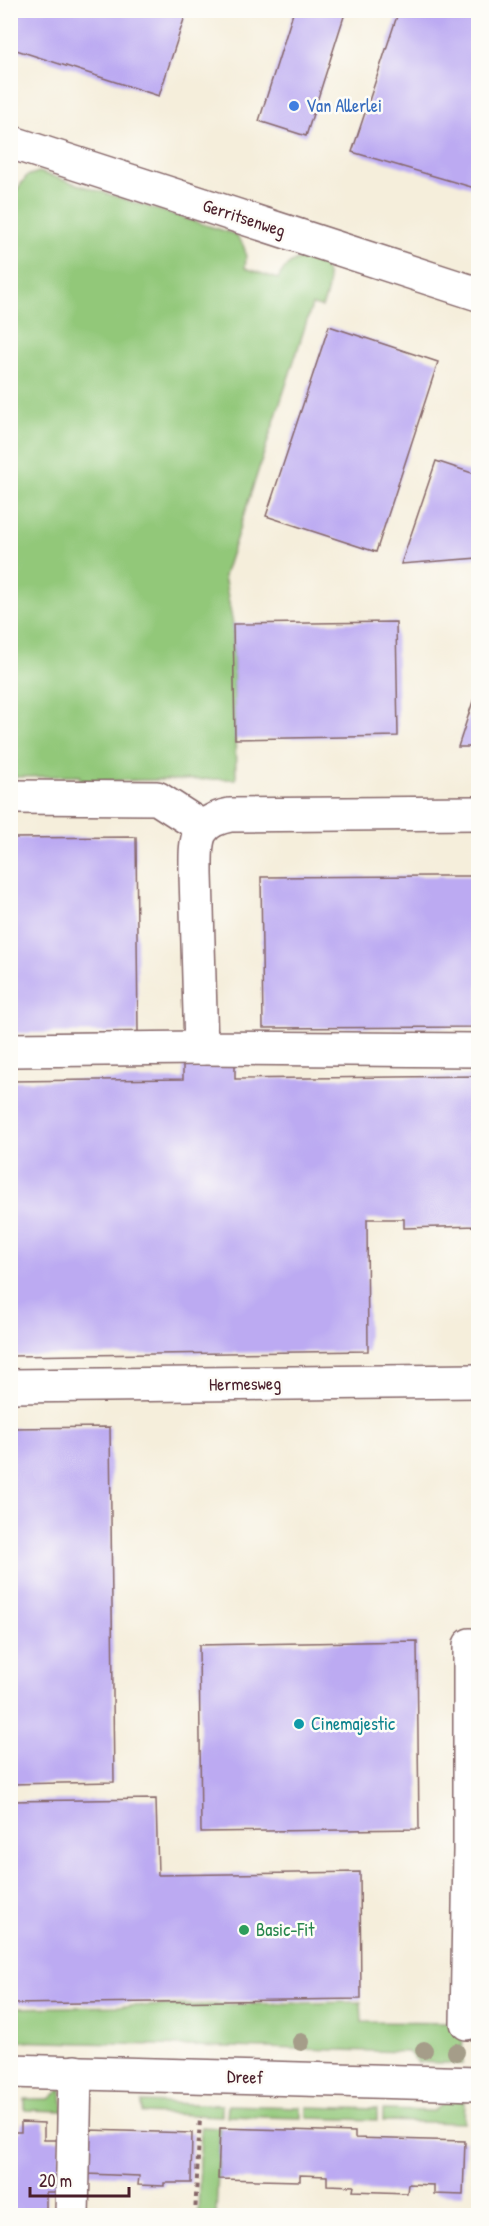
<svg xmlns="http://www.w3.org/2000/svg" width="489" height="2226" viewBox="0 0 489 2226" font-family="'Patrick Hand',sans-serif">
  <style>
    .green { fill: #92c879; stroke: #6e7452; stroke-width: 1.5 }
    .building { fill: #bcaaf2 }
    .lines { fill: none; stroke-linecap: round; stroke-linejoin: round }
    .minor-casing { stroke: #866769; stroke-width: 36 }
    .path { stroke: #866769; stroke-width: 4; stroke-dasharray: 4.5 4.5; stroke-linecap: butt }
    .minor { stroke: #fff; stroke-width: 33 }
    .tree { fill: #a59d89 }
    .shop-dot { fill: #3f7fe0; stroke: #fdfcf7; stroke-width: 2 }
    .culture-dot { fill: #0f9aa8; stroke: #fdfcf7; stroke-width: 2 }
    .leisure-dot { fill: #2e9e5b; stroke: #fdfcf7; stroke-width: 2 }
    .labels { text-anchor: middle; stroke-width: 5; stroke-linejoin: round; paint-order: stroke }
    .shop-label { font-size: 18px; fill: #366cbe; stroke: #fdfcf7; text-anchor: start }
    .street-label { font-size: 18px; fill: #4a1f2b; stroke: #fdfcf7 }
    .culture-label { font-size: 18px; fill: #0d838f; stroke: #fdfcf7; text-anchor: start }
    .leisure-label { font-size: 18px; fill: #27864d; stroke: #fdfcf7; text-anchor: start }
  </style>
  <rect width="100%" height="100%" fill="#fdfcf7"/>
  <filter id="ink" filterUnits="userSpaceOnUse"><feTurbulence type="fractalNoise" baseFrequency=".0167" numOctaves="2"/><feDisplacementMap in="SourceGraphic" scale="12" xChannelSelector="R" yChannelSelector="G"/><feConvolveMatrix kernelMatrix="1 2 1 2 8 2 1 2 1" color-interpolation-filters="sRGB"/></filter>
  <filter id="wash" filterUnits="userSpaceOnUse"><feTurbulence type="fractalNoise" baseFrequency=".008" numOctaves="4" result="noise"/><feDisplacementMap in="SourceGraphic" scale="24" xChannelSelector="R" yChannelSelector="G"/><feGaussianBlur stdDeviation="1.35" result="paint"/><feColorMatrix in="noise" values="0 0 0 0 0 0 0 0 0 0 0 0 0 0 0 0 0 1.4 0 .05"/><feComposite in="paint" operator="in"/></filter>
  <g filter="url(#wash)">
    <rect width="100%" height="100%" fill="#f5eedb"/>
    <g class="green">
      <path d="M39,172L234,234C246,244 247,254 245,268L278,279C290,251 329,250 328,284C328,292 325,300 322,307L312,305L224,576L233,624L236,779L80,781V776L11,777L10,189L16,191L27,176Z"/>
      <path d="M361,2002L362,2022L463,2023L462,2064L418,2062L408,2052L11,2041V2008Z"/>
      <path d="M62,2088L63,2111L25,2110V2099H49Z"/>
      <path d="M447,2100L465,2101L464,2123L383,2121V2110L433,2111Z"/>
      <path d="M142,2102L222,2105V2116L142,2113Z"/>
      <path d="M228,2105L301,2107V2118L227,2116Z"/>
      <path d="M307,2107L377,2109V2120L307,2118Z"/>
      <path d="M201,2127L220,2128L216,2215H198Z"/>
    </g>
    <g id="blocks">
      <g class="building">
        <path d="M10,10H187L159,96L10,48Z"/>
        <path d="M294,10H346L306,136L259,121Z"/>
        <path d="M399,10H478V189L352,152Z"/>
        <path d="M329,326L438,362L376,552L266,516Z"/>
        <path d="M436,461L478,475V558L401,564Z"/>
        <path d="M396,622L398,736L235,739L233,624Z"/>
        <path d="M478,686V747H458Z"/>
        <path d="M136,837L138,1032L10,1033V838Z"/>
        <path d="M435,876H478V1027L263,1028L261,877Z"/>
        <path d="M227,1057L235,1065V1079L478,1076V1226L404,1228V1219H367L368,1351L10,1356V1081L183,1079V1065L190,1058Z"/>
        <path d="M110,1427L114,1782L10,1784V1428Z"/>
        <path d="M417,1641L419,1829L201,1832L199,1645Z"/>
        <path d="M156,1799L158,1875L360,1872L361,1999L10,2004V1801Z"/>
        <path d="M21,2122L44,2123V2140H61L58,2192H46V2216H10V2132H21Z"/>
        <path d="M220,2128L355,2132V2138L465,2141L463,2195L434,2194V2185L408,2184L407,2193L353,2191L354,2186L327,2185V2176L300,2175V2181L218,2179Z"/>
        <path d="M88,2130L192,2133L191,2183H164V2186L138,2185L139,2176L87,2174Z"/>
      </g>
    </g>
  </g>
  <g filter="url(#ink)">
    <use href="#blocks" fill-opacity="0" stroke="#866769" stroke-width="1.5"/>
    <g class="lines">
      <defs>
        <g id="minor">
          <path d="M10,142L478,294"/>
          <path d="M10,797L157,798L202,827"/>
          <path d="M478,813L230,815C193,822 196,842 196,874L201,1048L478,1050"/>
          <path d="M10,1050L201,1048"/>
          <path d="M10,1386L478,1381"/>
          <path d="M467,2023L470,1850V1645"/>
          <path d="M10,2071L478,2084"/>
          <path d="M72,2216L75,2072"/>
        </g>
      </defs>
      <use href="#minor" class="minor-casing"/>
      <path class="path" d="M195,2216L200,2117"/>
      <use href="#minor" class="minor"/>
    </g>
    <g class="tree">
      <circle cx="301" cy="2042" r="9"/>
      <circle cx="424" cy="2050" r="9"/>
      <circle cx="456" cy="2052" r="9"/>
    </g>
  </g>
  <circle class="shop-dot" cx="294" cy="106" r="6"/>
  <circle class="culture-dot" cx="299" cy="1724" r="6"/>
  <circle class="leisure-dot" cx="244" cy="1930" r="6"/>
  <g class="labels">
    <g class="shop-label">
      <text x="306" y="112">Van Allerlei</text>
    </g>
    <g class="street-label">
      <text transform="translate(244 218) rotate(18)" y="6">Gerritsenweg</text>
      <text transform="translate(245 1384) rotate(-1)" y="6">Hermesweg</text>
      <text transform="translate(245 2077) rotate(2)" y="6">Dreef</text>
    </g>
    <g class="culture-label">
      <text x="311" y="1730">Cinemajestic</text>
    </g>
    <g class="leisure-label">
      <text x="256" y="1936">Basic-Fit</text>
    </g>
  </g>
  <rect width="489" height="2226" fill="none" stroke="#fdfcf7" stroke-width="36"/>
  <path d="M30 2187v9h99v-9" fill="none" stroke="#4a1f2b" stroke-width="3"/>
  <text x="39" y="2187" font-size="18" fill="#4a1f2b" stroke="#fdfcf7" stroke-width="4.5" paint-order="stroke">20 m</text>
</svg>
